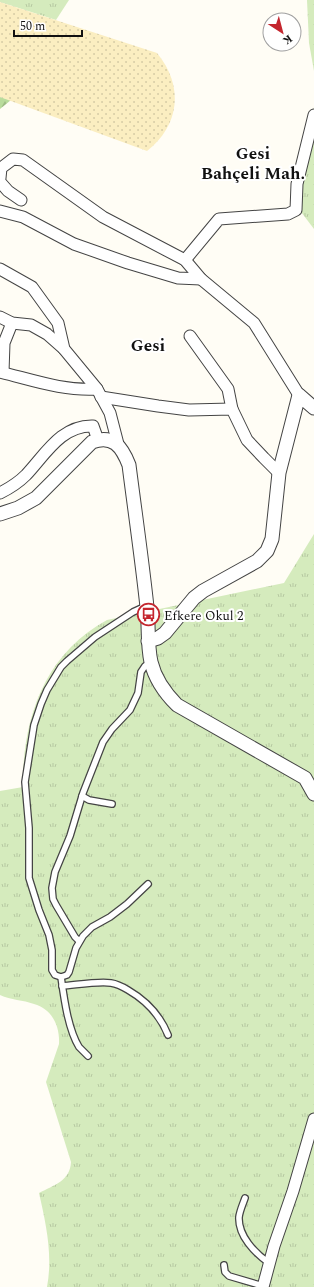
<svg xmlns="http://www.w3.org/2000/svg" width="314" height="1287" viewBox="0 0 314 1287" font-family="Spectral,serif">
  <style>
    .grass { fill: url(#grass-tufts) }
    .forest { fill: url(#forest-firs) }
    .sand { fill: url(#sand-dots) }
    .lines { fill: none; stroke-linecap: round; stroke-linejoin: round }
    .service-casing { stroke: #444; stroke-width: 8 }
    .minor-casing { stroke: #444; stroke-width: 13 }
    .tertiary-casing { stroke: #444; stroke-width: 15 }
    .service { stroke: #fff; stroke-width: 5.5 }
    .minor { stroke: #fff; stroke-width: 11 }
    .tertiary { stroke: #fff; stroke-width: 13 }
    .labels { text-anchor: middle; stroke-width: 4; stroke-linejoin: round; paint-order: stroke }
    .poi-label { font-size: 13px; fill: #111; stroke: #fff; text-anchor: start }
    .district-label { font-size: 17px; font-weight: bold; fill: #111; stroke: #fff }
  </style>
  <defs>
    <pattern id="grass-tufts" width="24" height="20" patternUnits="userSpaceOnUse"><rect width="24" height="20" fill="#d5ebbd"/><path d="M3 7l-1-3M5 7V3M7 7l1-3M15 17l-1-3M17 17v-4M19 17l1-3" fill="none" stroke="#b6c8a1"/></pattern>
    <pattern id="forest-firs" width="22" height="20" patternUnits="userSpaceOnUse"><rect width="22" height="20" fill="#b9dc9c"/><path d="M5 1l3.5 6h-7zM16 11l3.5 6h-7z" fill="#9ebc85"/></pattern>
    <pattern id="sand-dots" width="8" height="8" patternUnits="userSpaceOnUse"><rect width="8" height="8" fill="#fbeec1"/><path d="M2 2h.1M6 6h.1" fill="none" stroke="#d6cba5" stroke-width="1.8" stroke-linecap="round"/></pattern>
  </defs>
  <rect width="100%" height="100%" fill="#fffdf5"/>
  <g class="grass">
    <path d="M0,0H69L56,20L0,2Z"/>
    <path d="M307,0H314V71L309,43Z"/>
    <path d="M314,107V229L295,204Z"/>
    <path d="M314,534V1287H47C53,1255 46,1224 39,1193C54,1185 70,1181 71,1162L46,1082L59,1044C60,1026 52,1009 34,1004C23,1000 11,1000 0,995V791L23,787C22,720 44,654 107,620L284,583Z"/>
  </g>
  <path class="forest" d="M0,97L11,100L0,109Z"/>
  <path class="sand" d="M0,2L157,53C184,86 180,125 147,151L0,97Z"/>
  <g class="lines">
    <defs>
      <g id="service">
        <path d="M146,606L133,612L95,637L67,661L61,667L47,690L41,704L34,725L25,782L29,828V878L39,910L49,935L52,950V970L55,975L61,977L67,975L69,972L76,948L83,936L92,927L110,917L127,904L148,884"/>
        <path d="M82,796L89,800L112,804"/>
        <path d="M79,941L75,937L56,905L53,899L52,888L55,872L70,836L83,793L103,742L112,729L130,710L138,693L141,672L145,666L151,662"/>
        <path d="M61,977C64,998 68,1029 79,1047C82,1050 85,1053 88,1056"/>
        <path d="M62,986C76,985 98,981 111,983C118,984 123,987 128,990C147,1001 160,1015 168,1035"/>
        <path d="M245,1198C243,1204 240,1210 239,1217C238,1236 255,1253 269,1263"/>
        <path d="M224,1265L225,1272L229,1276L263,1286"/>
      </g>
      <g id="minor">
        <path d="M0,178L1,168L13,159L23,160L103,217L185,260L201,279L254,323L299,395"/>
        <path d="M0,182L8,191L21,200"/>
        <path d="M0,211L23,217L74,244L128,263L178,278L201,279"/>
        <path d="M185,260L219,219L288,214L296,210L297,184L314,115"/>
        <path d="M0,269L32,287L58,323L64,349L97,389L110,413L118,444"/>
        <path d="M0,317L12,323L31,325L47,334L64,349"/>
        <path d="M190,336L228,389L232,409"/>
        <path d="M0,372C33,380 63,391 97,389"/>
        <path d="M3,372L4,343L12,323"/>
        <path d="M101,397L158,406L189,410L232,409L247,440L264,458L279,473"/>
        <path d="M0,493C8,489 19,482 26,475C45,455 61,425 93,426L98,440"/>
        <path d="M263,1287L274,1246L293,1191L314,1119"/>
      </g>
      <g id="tertiary">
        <path d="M0,514L18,508L36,498L92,442C113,434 122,447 129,465C135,512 142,560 147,607C149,625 147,644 151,662C155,679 165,693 177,705L305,778L314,794"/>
        <path d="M148,641L158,638L165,633L194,598L203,591L257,561L267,551L272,539L279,473L299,395L314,408"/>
      </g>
    </defs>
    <use href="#service" class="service-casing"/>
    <use href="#minor" class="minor-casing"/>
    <use href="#tertiary" class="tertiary-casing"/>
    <use href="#service" class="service"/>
    <use href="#minor" class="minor"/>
    <use href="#tertiary" class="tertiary"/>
  </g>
  <defs>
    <symbol id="bus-ring" viewBox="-11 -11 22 22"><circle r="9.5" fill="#fff" stroke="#c4262e" stroke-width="1.5"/><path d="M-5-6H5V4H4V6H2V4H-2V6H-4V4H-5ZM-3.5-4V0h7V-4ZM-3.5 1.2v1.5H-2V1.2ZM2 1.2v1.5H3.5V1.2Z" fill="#c4262e"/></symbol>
  </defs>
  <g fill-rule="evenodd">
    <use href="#bus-ring" x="136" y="602" width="25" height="25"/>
  </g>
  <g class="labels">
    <g class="poi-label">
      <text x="164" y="620">Efkere Okul 2</text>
    </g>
    <g class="district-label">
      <text x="253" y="159">Gesi<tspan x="253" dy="20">Bahçeli Mah.</tspan></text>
      <text x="148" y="351">Gesi</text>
    </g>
  </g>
  <g transform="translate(282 32) rotate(144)"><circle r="19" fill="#ffffff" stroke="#a0a0a0"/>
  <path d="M0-3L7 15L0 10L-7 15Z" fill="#c4262e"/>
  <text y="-6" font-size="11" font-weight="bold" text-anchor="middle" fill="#111111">K</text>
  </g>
  <path d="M14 30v6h68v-6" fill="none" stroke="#111111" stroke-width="2"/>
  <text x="20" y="30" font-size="12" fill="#111111" stroke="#ffffff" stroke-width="3" paint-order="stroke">50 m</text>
</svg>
